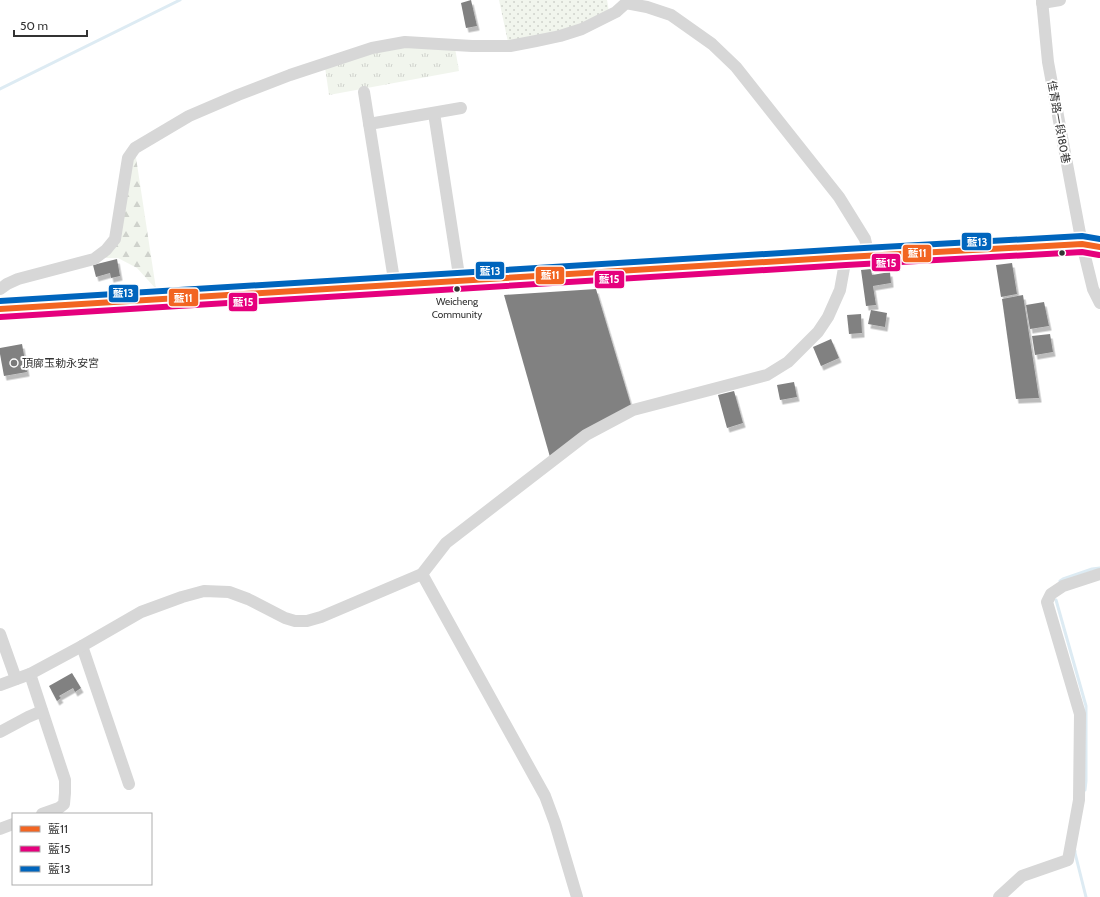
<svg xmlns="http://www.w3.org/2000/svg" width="1100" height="897" viewBox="0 0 1100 897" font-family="Cabin,'Noto Sans TC',sans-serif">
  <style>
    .grass { fill: url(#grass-dots) }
    .forest { fill: url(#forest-firs) }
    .park { fill: url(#park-tufts) }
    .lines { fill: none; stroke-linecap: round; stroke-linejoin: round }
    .stream { stroke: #ddebf3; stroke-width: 3 }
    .building { fill: #818181; filter: url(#shadow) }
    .minor { stroke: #d7d7d7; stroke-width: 12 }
    .bus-1-casing { stroke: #fff; stroke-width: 9 }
    .bus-2-casing { stroke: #fff; stroke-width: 9 }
    .bus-3-casing { stroke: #fff; stroke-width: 9 }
    .bus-1 { stroke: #f26522; stroke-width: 6 }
    .bus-2 { stroke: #e5007d; stroke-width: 6 }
    .bus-3 { stroke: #0065bd; stroke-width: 6 }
    .bus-dot { fill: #333; stroke: #fff; stroke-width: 1.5 }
    .poi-dot { fill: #7a7a7a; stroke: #fff; stroke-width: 1.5 }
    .labels { text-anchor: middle; stroke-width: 4; stroke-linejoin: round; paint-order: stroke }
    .bus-label { font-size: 10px; fill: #333; stroke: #fff }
    .street-label { font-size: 11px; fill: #333; stroke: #fff }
    .poi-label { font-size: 11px; fill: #333; stroke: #fff; text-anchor: start }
    .line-badge { stroke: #fff; stroke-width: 1.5 }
    .badge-label { font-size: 11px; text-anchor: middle; font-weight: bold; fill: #fff }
  </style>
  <defs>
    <pattern id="grass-dots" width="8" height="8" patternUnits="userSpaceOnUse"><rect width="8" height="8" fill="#f1f5ed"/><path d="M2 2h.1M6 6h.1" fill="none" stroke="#cfd2cc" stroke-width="1.8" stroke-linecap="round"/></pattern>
    <pattern id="forest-firs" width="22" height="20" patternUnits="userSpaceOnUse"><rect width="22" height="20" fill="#f1f5ed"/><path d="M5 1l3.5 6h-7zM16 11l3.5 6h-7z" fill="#cfd2cc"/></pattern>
    <pattern id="park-tufts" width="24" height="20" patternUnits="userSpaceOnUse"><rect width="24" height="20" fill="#f1f5ed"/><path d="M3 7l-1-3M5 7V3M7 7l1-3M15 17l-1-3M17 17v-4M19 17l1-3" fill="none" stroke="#cfd2cc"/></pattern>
    <filter id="shadow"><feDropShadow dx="2.5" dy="4.5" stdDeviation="0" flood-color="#0004"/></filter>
  </defs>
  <rect width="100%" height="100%" fill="#fff"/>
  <path class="grass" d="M499,0H607L609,12L559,34L508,42Z"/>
  <path class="forest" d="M135,151L156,289L137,268L118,258H99L108,252Z"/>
  <path class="park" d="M406,45L455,48L459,71L329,95L325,67L374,52Z"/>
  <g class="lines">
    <g class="stream">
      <path d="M0,89L180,0"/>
      <path d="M1060,581L1063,579L1092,569L1100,568"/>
      <path d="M1056,600L1086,706V781L1085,790"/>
      <path d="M1075,851V853L1086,897"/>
    </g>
  </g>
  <g class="building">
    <path d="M471,0L477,26L466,28L461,3Z"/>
    <path d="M117,259L120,276L111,278L110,273L96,277L93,265Z"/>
    <path d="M1012,263L1017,294L1001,297L996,265Z"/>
    <path d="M871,269L872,275L890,272L891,283L873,286L876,305L866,306L861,270Z"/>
    <path d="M596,289L631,405L550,457L504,295Z"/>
    <path d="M1023,295L1039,398L1016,399L1002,299Z"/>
    <path d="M1044,302L1049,326L1030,329L1026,305Z"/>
    <path d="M871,310L887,313L885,327L868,324Z"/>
    <path d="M861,314L862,333L849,334L847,315Z"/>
    <path d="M1050,334L1053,352L1035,355L1032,336Z"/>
    <path d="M831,339L839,358L821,366L813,347Z"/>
    <path d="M22,344L27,372L4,376L0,354V348Z"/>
    <path d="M794,382L797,397L780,400L777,385Z"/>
    <path d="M734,391L743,423L727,428L718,395Z"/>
    <path d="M72,673L81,688L75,692L73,688L59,696L61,698L57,701L49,686Z"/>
  </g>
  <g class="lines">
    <g class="minor">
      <path d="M1042,0L1048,62L1082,244L1093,289L1100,303"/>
      <path d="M1042,3L1060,0"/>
      <path d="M364,92L395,286"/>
      <path d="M434,113L460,282"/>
      <path d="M369,124L461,108"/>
      <path d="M0,289L7,284L18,279L94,259L106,250L115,239L128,158L135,148L189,116L238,95L290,75L372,48L405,42L472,46H510L536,41L560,36L582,29L616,12L626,3L647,7L671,15L712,44L736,67L839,197L865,239L869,256"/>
      <path d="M0,309L846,257L1082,244L1100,247"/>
      <path d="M422,574L545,796L555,823L577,897"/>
      <path d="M0,634L16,679"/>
      <path d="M82,646L129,784"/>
      <path d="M30,674L65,780V793L64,804L59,808L42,814"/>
      <path d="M0,685L30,674L82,646L141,612L182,597L204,591L229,592L248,599L285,618L295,621H307L321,617L422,574L446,543L586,435L633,410L767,375L788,362L818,332L828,317L840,290L846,257"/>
      <path d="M0,732L28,717L42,711"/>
      <path d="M0,829L13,824"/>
      <path d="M999,897L1022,876L1068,860L1079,800L1080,714L1047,602L1051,594L1063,586L1100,574"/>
    </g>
    <defs>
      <path id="bus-1" d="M0,309L846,257L1082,244L1100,247"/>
      <path id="bus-2" d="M0,317L846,265L1082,252L1099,255"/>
      <path id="bus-3" d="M0,301L846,249L1082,236L1100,239"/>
    </defs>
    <use href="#bus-1" class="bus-1-casing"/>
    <use href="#bus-2" class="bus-2-casing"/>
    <use href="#bus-3" class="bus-3-casing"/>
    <use href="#bus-1" class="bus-1"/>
    <use href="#bus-2" class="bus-2"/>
    <use href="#bus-3" class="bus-3"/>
  </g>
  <g class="bus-dot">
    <circle cx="1062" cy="253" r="3.5"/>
    <circle cx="457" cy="289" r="3.5"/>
  </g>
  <circle class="poi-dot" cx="14" cy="363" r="4"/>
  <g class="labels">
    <g class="bus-label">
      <text x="457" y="305">Weicheng<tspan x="457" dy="13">Community</tspan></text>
    </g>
    <g class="street-label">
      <text transform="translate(1059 122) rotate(80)" y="4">佳青路一段180巷</text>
    </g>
    <g class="poi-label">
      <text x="22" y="367">頂廍玉勅永安宮</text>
    </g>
  </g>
  <g class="line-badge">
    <rect x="961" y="232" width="31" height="19" rx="4" fill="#0065bd"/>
    <rect x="902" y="244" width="30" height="19" rx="4" fill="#f26522"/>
    <rect x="871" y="253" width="30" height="19" rx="4" fill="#e5007d"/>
    <rect x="475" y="261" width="30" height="19" rx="4" fill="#0065bd"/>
    <rect x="535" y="266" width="30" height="19" rx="4" fill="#f26522"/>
    <rect x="594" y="270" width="31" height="19" rx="4" fill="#e5007d"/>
    <rect x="108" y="284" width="31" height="19" rx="4" fill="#0065bd"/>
    <rect x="168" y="288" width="31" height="19" rx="4" fill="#f26522"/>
    <rect x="228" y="292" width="30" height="20" rx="4" fill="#e5007d"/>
  </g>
  <g class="badge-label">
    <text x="977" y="246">藍13</text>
    <text x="917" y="257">藍11</text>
    <text x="886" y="267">藍15</text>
    <text x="490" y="275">藍13</text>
    <text x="550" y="279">藍11</text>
    <text x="609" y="283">藍15</text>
    <text x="123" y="297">藍13</text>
    <text x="183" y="302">藍11</text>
    <text x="243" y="306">藍15</text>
  </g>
  <rect x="12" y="813" width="140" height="72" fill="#ffffff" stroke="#adadad"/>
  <rect x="20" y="826" width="20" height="6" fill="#f26522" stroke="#adadad"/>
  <text x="48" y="833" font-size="12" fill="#333333">藍11</text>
  <rect x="20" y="846" width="20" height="6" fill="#e5007d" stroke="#adadad"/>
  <text x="48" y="853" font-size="12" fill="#333333">藍15</text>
  <rect x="20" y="866" width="20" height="6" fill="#0065bd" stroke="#adadad"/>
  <text x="48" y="873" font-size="12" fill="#333333">藍13</text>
  <path d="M14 30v6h73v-6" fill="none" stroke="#333333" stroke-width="2"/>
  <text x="20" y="30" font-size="12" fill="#333333" stroke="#ffffff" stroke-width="3" paint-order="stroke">50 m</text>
</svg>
